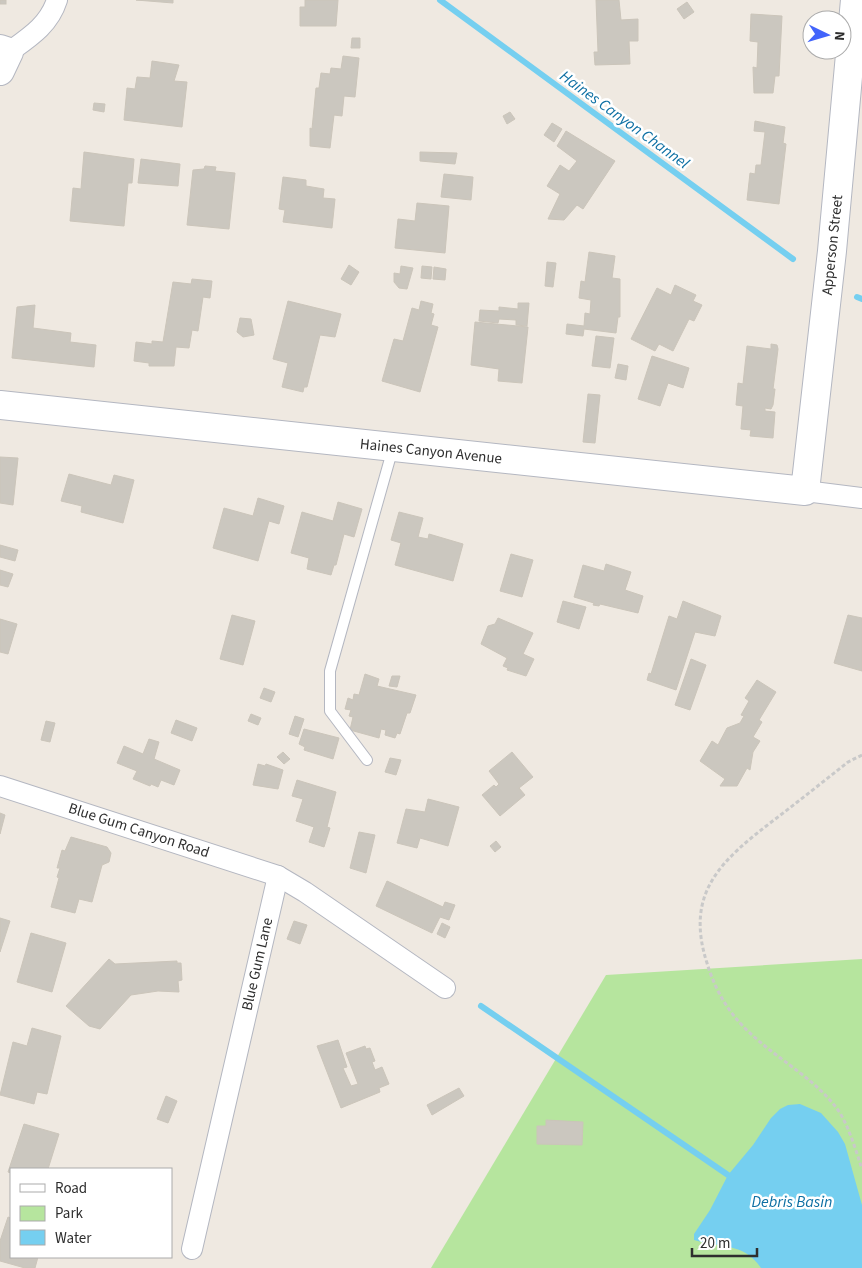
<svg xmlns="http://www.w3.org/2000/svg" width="862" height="1268" viewBox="0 0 862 1268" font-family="'Source Sans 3',sans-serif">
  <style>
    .green { fill: #b6e59e }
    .water { fill: #75cff0 }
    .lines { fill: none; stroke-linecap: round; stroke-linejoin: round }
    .stream { stroke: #75cff0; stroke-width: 6 }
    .building { fill: #cbc7bf; stroke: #cbc5ba }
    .lane-casing { stroke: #b4b7c1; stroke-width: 12 }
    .street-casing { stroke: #b4b7c1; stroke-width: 22 }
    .secondary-casing { stroke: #b4b7c1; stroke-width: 30 }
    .path { stroke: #c9c9c9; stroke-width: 3; stroke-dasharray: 4 2.5; stroke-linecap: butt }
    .lane { stroke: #fff; stroke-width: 10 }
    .street { stroke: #fff; stroke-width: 20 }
    .secondary { stroke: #fff; stroke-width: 28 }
    .labels { text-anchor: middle; stroke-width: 5; stroke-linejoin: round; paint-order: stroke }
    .street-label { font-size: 15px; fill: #2e2e2e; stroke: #fff }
    .water-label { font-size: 16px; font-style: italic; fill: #0d6fa3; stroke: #fff }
  </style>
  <rect width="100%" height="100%" fill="#efe9e1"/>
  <path class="green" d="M862,959V1268H431L606,975Z"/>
  <path class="water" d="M800,1104L821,1113L838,1132L845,1144L862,1205V1268H761C744,1242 719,1248 694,1240V1234L710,1210L728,1175L753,1145L771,1118L780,1109L788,1105Z"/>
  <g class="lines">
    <g class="stream">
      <path d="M440,0L793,259"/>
      <path d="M857,297L862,299"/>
      <path d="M481,1006L728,1175"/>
    </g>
  </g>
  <g class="building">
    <rect x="0" y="0" width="6" height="4"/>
    <path d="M136,0H173V3Z"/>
    <path d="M305,0H338L336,26H300V7H305Z"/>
    <path d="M596,0H619L621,20L638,19V41H629L630,64L595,65L594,52H598Z"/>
    <path d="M687,2L694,12L684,19L677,9Z"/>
    <path d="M751,14L782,16L779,76H775L773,93H754L753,67L757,68L758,42L750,41Z"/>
    <path d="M352,38H360V48H351Z"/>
    <path d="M343,56L359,58L355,97L344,96L342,116L334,115L330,148L310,146V128L312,129L316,88H319L321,73L330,74L331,68L341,69Z"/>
    <path d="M152,61L179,65L174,81L187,82L182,127L124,120L127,88L135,89L137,77L150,78Z"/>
    <path d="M94,103L105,104L104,112L93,110Z"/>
    <path d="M510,112L515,119L507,124L503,116Z"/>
    <path d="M755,121L785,127L783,143L786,144L779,204L747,200L750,173L755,174L756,165H761L765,132L754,131Z"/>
    <path d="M552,123L562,129L554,142L544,135Z"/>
    <path d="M566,131L615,161L583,209L577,205L564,220L548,219L560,194L547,186L560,165L569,171L577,161L557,146Z"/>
    <path d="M84,152L134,159L132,183H128L124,226L70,221L73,188L81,189Z"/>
    <path d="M420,152L457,153L455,164L420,161Z"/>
    <path d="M141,159L180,164L178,186L138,183Z"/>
    <path d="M205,166L216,167L215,171L235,173L229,229L187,225L193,170L204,169Z"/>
    <path d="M444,174L473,177L471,200L441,197Z"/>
    <path d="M283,177L306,180V186L324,189L323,198L335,199L332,228L283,222L285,210L279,209Z"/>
    <path d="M417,203L449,206L445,253L395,248L398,219L415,221Z"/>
    <path d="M589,252L615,256L612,278L620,279V317H618L616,333L584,329L583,336L566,334L567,324L584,326L585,313L590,314L591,300L579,298L581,281L585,282Z"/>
    <path d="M547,262L556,263L553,287L545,286Z"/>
    <path d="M349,265L359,272L351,285L341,279Z"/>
    <path d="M401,266L413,268L407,289L399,288L394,282V273L400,274Z"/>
    <path d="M422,266L432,267L431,279L421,278Z"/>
    <path d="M434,267L446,269L445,280L433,279Z"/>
    <path d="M192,279L212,281L210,298L203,297L198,331L192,330L189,348L176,347L174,366H149V363L134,361L136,342L152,344V341L163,342L173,282L191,284Z"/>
    <path d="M675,285L696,295L693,301L702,305L694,321L689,319L673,351L659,344L655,351L631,339L657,288L671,295Z"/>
    <path d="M288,301L341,314L335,337L320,335L307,387H304L303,392L282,387L288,363L273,359Z"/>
    <path d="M421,301L433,304L431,313L434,314L431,325L438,327L420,392L382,381L394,339L403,341L412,308L419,310Z"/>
    <path d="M518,303H529L527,326L516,325V320L499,319L498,323L479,321L480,310L499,311V307L518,309Z"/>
    <path d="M35,305L33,328L71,333L70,342L96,345L94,367L12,358L17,307Z"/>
    <path d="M240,318L251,319L254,335L243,337L237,332Z"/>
    <path d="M475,322L528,327L522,383L498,381L499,369L471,365Z"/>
    <path d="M596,336L614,338L610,368L592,366Z"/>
    <path d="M771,344L777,345L778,349L773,389H775L773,405L771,409L765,408V411L775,412L773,438L750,436L751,430L741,429L743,406L736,405L738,383L743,384L747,346L771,349Z"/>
    <path d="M652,356L689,368L683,388L668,383L660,406L638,399Z"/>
    <path d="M618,364L628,366L626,380L615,378Z"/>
    <path d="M588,394L600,395L595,443L583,442Z"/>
    <path d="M0,457L18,458L13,505L0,503Z"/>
    <path d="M69,474L111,485L114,475L134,480L123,523L81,512L82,506L61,501Z"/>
    <path d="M258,498L284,506L279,524L269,521L258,561L213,548L224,508L253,516Z"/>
    <path d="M338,502L362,509L354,537L344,534L336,565H334L331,575L307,569L309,558L291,553L302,512L333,521Z"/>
    <path d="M399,512L423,518L418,537L428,539L429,534L463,544L453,581L395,565L401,543L391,540Z"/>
    <path d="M0,545L18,550L15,561L0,557Z"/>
    <path d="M511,554L533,560L522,597L500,591Z"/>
    <path d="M606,564L631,572L625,590L643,596L638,613L600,604L599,606L593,605L594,603L574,597L583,565L604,571Z"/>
    <path d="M0,570L13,574L8,587L0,585Z"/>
    <path d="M563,601L586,607L579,629L557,622Z"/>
    <path d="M683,601L721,616L715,636L695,632L676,690L647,680L649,673L651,674L669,616L677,619Z"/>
    <path d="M232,615L255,621L243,665L220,659Z"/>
    <path d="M848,615L862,618V671L834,663Z"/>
    <path d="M498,618L533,633L523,654L534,659L526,676L507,670L508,668L503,666L507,658L481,644L488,626L495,624Z"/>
    <path d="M0,619L17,624L8,654L0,652Z"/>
    <path d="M691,659L706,665L690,710L675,705Z"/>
    <path d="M365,674L379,679L377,686L416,695L410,713H407L400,734L397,733L395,738L385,735L386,730L381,729L379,738L350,730L353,717L349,716L351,710L345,709L348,698L353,700L354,694L359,695Z"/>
    <path d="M392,676H400L397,687L389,686Z"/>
    <path d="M757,680L776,692L759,720L762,722L753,737L760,741L753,752L750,770L747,768L737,786H720L725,779L700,761L712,741L718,745L727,728L740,723L744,716L741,715L749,701L745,698Z"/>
    <path d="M264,688L275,692L271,702L260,698Z"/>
    <path d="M251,714L261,718L258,725L248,721Z"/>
    <path d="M295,716L304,719L298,737L289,734Z"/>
    <path d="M176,720L197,728L192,741L171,733Z"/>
    <path d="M46,721L55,723L50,742L41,740Z"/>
    <path d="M304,729L339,738L333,759L304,750L305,747L299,744Z"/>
    <path d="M149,739L159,742L154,759L180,770L174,785L161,780L158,787L151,784L150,786L133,779L137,771L117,763L124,746L143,754Z"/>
    <path d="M283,752L290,759L284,764L277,757Z"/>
    <path d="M512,752L533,777L519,788L525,795L500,816L482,795L494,785L496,787L499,784L489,771Z"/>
    <path d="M390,758L401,760L396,775L385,772Z"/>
    <path d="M258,764L265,766L266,764L283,770L278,789L253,785Z"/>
    <path d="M297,780L336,792L327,827L330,828L324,847L309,842L314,827L296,821L303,799L292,796Z"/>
    <path d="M428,799L459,807L448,846L420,838L417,848L397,843L406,809L425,812Z"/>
    <path d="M0,813L5,815L0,834Z"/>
    <path d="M359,832L375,835L366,873L350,868Z"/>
    <path d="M71,837L107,847L111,853L109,862L102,865L92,902L79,899L75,913L51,907L59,878L57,877L60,868H57L62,850L65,851Z"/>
    <path d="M496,841L501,847L495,852L490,846Z"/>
    <path d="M387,881L443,907L445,902L455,905L449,920L440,917L432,933L376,906Z"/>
    <path d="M0,918L10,921L0,952Z"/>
    <path d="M294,921L307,925L300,944L287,939Z"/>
    <path d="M442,923L450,927L445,938L437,934Z"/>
    <path d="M31,933L66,943L52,992L17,982Z"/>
    <path d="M109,959L115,964L177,961V963H181L182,980L178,981L179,992L158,991L131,995L100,1029L89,1026L66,1006Z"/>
    <path d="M32,1028L61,1036L47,1094L37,1092L34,1104L0,1095L13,1042L27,1046Z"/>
    <path d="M338,1040L347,1067L343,1068L351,1086L358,1084L346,1053L365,1046L366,1049L370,1048L375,1061L372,1062L375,1070L382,1067L389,1084L379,1088L380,1092L341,1108L317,1046Z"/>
    <path d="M459,1088L464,1096L432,1115L427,1105Z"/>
    <path d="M166,1096L177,1101L168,1123L157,1119Z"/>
    <path d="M546,1120L583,1122L582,1145L537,1144V1126H546Z"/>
    <path d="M24,1124L59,1134L48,1169H11V1173L8,1172Z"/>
    <path d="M8,1217L11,1218V1257H38L35,1268H25L0,1261V1241Z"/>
  </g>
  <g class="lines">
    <defs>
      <path id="lane" d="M367,760L330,711V671L393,448"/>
      <g id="street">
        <path d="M9,52C30,37 49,25 57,0"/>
        <path d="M805,491L862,498"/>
        <path d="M0,786L278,876L305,892L445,988"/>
        <path d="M192,1249L278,876"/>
      </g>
      <g id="secondary">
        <path d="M0,49L9,52L0,71"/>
        <path d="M0,405L805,491L832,251L855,0"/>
      </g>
    </defs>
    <use href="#lane" class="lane-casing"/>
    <use href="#street" class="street-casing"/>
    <use href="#secondary" class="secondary-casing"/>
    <path class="path" d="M862,755L848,762C824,781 799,801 774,820C722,860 684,892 707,963C715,990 729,1014 750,1033C778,1060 818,1080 840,1113C850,1130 856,1151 862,1169"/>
    <use href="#lane" class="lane"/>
    <use href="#street" class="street"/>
    <use href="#secondary" class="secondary"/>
  </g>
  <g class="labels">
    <g class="street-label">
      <text transform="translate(832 245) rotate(-84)" y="5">Apperson Street</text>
      <text transform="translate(431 451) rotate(6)" y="5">Haines Canyon Avenue</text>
      <text transform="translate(139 830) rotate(18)" y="5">Blue Gum Canyon Road</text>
      <text transform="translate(257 964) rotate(-77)" y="5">Blue Gum Lane</text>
    </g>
    <g class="water-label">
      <text transform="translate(625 119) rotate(36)" y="6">Haines Canyon Channel</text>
      <text x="792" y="1207">Debris Basin</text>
    </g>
  </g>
  <rect x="10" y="1168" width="162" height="90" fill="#ffffff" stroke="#ababab"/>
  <rect x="20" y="1184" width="25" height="8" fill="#ffffff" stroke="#ababab"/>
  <text x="55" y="1193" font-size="15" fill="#2e2e2e">Road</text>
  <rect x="20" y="1206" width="25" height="15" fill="#b6e59e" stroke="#ababab"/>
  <text x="55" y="1218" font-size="15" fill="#2e2e2e">Park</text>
  <rect x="20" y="1230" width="25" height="15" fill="#75cff0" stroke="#ababab"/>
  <text x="55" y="1243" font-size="15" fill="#2e2e2e">Water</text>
  <g transform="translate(827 35) rotate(95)"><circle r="24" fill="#ffffff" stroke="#ababab"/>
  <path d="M0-4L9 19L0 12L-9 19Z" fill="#4264fb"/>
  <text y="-8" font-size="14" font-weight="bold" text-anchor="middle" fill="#2e2e2e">N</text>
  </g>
  <path d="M692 1248v8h65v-8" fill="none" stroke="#2e2e2e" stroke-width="2.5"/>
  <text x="700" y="1248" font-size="15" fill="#2e2e2e" stroke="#ffffff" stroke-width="4" paint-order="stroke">20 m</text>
</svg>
